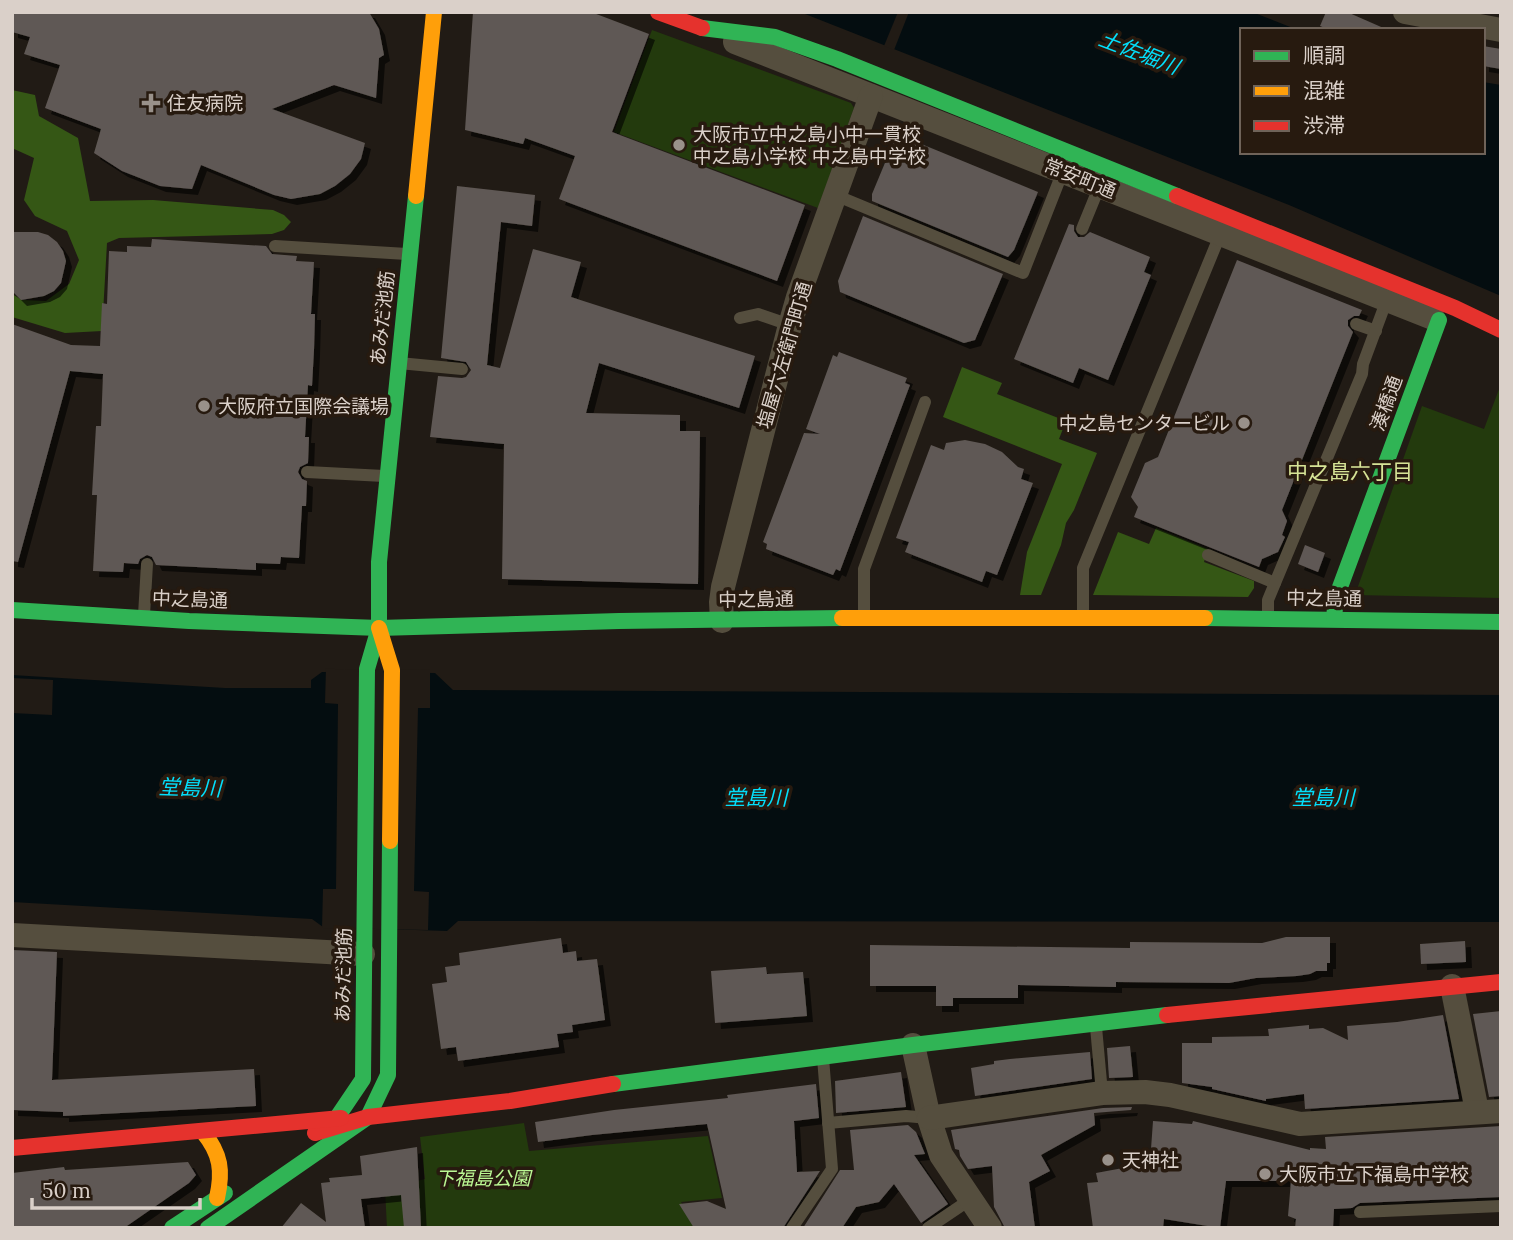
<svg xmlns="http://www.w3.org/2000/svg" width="1513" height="1240" viewBox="0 0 1513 1240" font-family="Lora,'Noto Sans JP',serif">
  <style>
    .green { fill: #233a0d }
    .forest { fill: #355715 }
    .water { fill: #040d10 }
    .pier { fill: #211b15 }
    .building { fill: #5f5854; filter: url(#shadow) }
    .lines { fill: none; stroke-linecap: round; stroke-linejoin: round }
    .lane { stroke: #554e3e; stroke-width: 12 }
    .street { stroke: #554e3e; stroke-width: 24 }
    .fast { stroke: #30b455; stroke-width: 16 }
    .slow { stroke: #ff9f0a; stroke-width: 16 }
    .jam { stroke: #e5322d; stroke-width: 16 }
    .poi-dot { fill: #99918a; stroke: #271a0f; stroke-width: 2.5 }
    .labels { text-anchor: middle; stroke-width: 7; stroke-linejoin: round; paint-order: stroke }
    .poi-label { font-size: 19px; fill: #dad0c9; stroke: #271a0f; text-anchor: start }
    .street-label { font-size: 19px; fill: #dad0c9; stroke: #271a0f }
    .park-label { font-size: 19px; font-style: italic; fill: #baf793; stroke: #271a0f }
    .water-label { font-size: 21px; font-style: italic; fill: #03dffb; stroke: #271a0f }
    .neighbourhood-label { font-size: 21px; fill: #d6e396; stroke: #271a0f }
  </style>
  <defs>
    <filter id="shadow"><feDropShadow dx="6" dy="6" stdDeviation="0" flood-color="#0009"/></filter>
  </defs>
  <rect width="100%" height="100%" fill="#211b15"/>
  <g class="green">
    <path d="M652,30L851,103L854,108L818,208L614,132Z"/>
    <path d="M1501,384V598L1355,595L1422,406L1484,429Z"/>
    <path d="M524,1123L529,1151L708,1136L722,1198L681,1202L697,1228H387L385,1189L425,1179L420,1137Z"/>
  </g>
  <g class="forest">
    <path d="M12,90L35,95L39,116L78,138L90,201L153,200L273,210L284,215L291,222L284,230L272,234L119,238L107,243L102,331L65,333L12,317V294L22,300L46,301L69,284L79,260L67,231L35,216L24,200L34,158L12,148Z"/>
    <path d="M962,367L1002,383L997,394L1066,421L1059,439L1097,453L1074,510L1066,523L1061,545L1041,595H1020L1027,552L1062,464L943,417Z"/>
    <path d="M1156,528L1208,549L1204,562L1254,581V588L1248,597L1093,595L1118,532L1149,544Z"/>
  </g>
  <g class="water">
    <path d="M800,12H1252L1298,30H1242V152H1483V82L1501,85V296L1289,205Z"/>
    <path d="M322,672L435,673L453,690L1501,695V922L458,921L447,931L323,927L312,919L12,902V675L225,688H311V680Z"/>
  </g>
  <g class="pier">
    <path d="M898,12H909L894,50L884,46Z"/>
    <path d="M326,668L344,670L430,669V708H418L414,891L429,892L428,930L322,928L323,889H336L338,704L325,703Z"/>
    <path d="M12,678L53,680L52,715L12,713Z"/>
  </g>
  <g class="building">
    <path d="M12,12H369L379,29L384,55L379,58L376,98L334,85L272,109L365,143L361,159L350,174L335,186L320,194L291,199L274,195L201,165L192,189L160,186L122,171L94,153L101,129L45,108L60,65L24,54L30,37L12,32Z"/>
    <path d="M473,12H591L649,34L612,132L805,205L777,281L559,199L575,156L525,138L523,144L465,130Z"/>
    <path d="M1326,12H1347L1388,30H1330L1320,26Z"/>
    <path d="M1483,46L1501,49V69L1483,66Z"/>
    <path d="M897,134L1038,192L1014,250L1008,257L872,201V194Z"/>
    <path d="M457,186L535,195L532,226L501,222L487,365L500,368L533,249L581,262L571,297L755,356L739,408L599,363L586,413L680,415V431H700L698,584L502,579L504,444L430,437L438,376L462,378L466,377L471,370L466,362L441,358Z"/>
    <path d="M863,216L1003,274L975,340L964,343L840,292L838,281Z"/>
    <path d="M1069,224L1074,225V231L1078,237H1084L1090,232L1150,257L1144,272L1151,275L1108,380L1079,368L1073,383L1014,359Z"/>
    <path d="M12,232H38L48,235L57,242L63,251L66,261L61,283L54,291L44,296L21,300L12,291Z"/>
    <path d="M152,239L266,246L272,254L297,256L296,261L314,262L311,314H315L314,350L312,386L308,385L305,437H309L308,463L300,467L298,472L302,479L307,481L306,506H302L299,558L281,557L280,564L256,563V570L156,565L152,557L147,555L140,559L138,564L124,563L123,572L93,571L97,495H92L96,426H101L103,374L70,371L18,562L12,561V324L71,345L100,346L102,303L107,304L109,251L127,252V246L151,247Z"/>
    <path d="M1237,260L1362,310L1359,316H1354L1348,320V326L1353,332L1282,510L1287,521L1282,535L1285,537L1278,552L1262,559L1259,567L1134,517L1138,507L1131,497L1145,463L1158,457Z"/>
    <path d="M839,352L907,378L905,383L910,385L840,571L836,569L833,575L766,549L767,544L763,542L804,433L820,434L806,429L833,355L837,357Z"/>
    <path d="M965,440L985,444L1002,452L1018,467L1024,469L1021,479L1033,483L997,575L986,571L982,582L905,552L909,542L896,538L931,445L944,450L946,443Z"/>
    <path d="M1305,545L1325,553L1318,572L1298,564Z"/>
    <path d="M1286,937H1330V963H1327V971H1316L1310,974L1297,976L1256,978L1229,983L1116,982V987L1018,985V998H953V1006H936V986H870V945L1130,948V942L1262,943Z"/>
    <path d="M561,938L563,953L576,951L577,961L597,959L605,1020L572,1025L573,1032L557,1034L559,1047L458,1061L456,1047L441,1049L432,984L447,982L445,967L460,965L459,953Z"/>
    <path d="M1465,941L1466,962L1421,964L1420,944Z"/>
    <path d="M12,950L57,952L52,1080L254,1069L256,1106L63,1116V1112L12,1110Z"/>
    <path d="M766,967L767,974L803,972L807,1016L715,1023L711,971Z"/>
    <path d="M1501,1011V1096L1489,1097L1473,1014Z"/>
    <path d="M1443,1015L1459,1099L1305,1109L1304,1094L1266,1099V1101L1212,1089V1087L1182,1083V1043H1212V1037L1269,1036L1268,1029L1309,1025V1029L1323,1028L1348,1040L1347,1026L1397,1022Z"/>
    <path d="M1130,1046L1133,1077L1109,1078L1107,1048Z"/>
    <path d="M1090,1052L1092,1079L975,1096L971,1068L994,1064V1061L1010,1059Z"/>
    <path d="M901,1072L906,1107L836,1113L835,1081Z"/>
    <path d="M816,1084L819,1118L794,1121L797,1172L820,1171L783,1228H694L679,1204L707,1201L726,1209L707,1124L592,1135L538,1142L535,1122L614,1110L728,1098L727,1095Z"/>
    <path d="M1132,1107L1131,1110L1094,1113L1095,1125L1041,1155L1050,1171L1029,1182L1035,1228H1005L994,1207L992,1166L968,1169L960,1156L959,1150L955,1149L951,1130L1103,1108Z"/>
    <path d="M1153,1121L1192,1124L1193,1121L1310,1150V1148L1326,1149L1325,1137L1501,1126V1197L1360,1203L1352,1208L1334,1209L1333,1228H1295L1296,1219L1288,1216L1291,1181H1226L1220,1228L1164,1219L1163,1228H1093L1087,1183L1098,1182L1096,1173L1150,1163Z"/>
    <path d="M908,1125L916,1132L925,1154L914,1155L948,1204L921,1223L894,1184L879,1202L856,1207L842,1228H803L840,1170H854L850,1130Z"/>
    <path d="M417,1147L421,1228H404L401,1195L361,1199L365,1228H281L301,1203L326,1222L321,1183L330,1182L329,1178L362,1175L360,1156Z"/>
    <path d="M188,1162L196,1175L189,1183L124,1228H12V1173L64,1167L65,1170Z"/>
  </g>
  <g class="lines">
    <g class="lane">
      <path d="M835,195L1023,273L1063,171"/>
      <path d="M1082,229L1100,185"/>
      <path d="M275,246L407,254"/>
      <path d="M740,318L758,314L790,325"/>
      <path d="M1356,324L1376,331"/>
      <path d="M399,363L462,369"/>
      <path d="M307,472L384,476"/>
      <path d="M1208,555L1275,583"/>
      <path d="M864,614V569L925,402"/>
      <path d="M1083,614V568L1220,235"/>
      <path d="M1268,614V600L1362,374L1363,364L1386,302"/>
      <path d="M144,615L147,564"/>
      <path d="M1096,1027L1102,1093"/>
      <path d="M828,1123L906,1116L929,1118"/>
      <path d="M1360,1212L1501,1206"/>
      <path d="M792,1228L832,1169L823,1058"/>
      <path d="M928,1228L971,1199"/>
    </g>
    <g class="street">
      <path d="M1405,12L1501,30"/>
      <path d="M735,42L1433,318"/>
      <path d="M722,621L721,602L723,587L790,325L798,297L871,96"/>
      <path d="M12,935L363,954"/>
      <path d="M1452,986L1477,1111"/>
      <path d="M913,1045L929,1118L941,1155L990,1228"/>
      <path d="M929,1118L1102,1093L1145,1092L1170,1095L1300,1124L1501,1111"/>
    </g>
    <g class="fast">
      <path d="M702,28L775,37L837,59L1177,196"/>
      <path d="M12,610L189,621L379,628L619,621L842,618"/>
      <path d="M1205,618L1501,622"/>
      <path d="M1334,618L1336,598L1439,320"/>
      <path d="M613,1084L913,1045L1167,1015"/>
      <path d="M336,1119L363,1079L367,669L379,628V562L416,196"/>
      <path d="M172,1228L225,1193"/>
      <path d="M208,1228L368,1117L388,1075L390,841"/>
    </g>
    <g class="slow">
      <path d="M416,196L434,12"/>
      <path d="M842,618H1205"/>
      <path d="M379,628L392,670L390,841"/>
      <path d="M203,1132C221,1154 223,1171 217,1198"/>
    </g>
    <g class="jam">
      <path d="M658,12L702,28"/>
      <path d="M1177,196L1455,308L1501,330"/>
      <path d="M1167,1015L1501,982"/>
      <path d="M315,1133L368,1117L510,1101L613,1084"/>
      <path d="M12,1148L341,1118"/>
    </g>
  </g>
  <g class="poi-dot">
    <path d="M147.5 92.5h7v7h7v7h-7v7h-7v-7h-7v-7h7z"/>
    <circle cx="679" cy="145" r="7"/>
    <circle cx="204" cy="406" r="7"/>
    <circle cx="1244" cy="423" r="7"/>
    <circle cx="1108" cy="1160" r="7"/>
    <circle cx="1265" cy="1174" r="7"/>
  </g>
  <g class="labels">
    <g class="poi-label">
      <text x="167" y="110">住友病院</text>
      <text x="693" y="141">大阪市立中之島小中一貫校<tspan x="693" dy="22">中之島小学校 中之島中学校</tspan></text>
      <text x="218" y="413">大阪府立国際会議場</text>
      <text x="1230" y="430" text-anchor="end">中之島センタービル</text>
      <text x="1122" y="1167">天神社</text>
      <text x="1279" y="1181">大阪市立下福島中学校</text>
    </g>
    <g class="street-label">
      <text transform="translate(1080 178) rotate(22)" y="7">常安町通</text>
      <text transform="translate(382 318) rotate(-84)" y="7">あみだ池筋</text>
      <text transform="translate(784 355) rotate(-74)" y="7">塩屋六左衛門町通</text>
      <text transform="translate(1386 403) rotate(-70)" y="7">湊橋通</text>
      <text transform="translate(1324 598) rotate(1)" y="7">中之島通</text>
      <text transform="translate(190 599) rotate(2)" y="7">中之島通</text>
      <text transform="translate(756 599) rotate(-1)" y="7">中之島通</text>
      <text transform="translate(343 975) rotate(-89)" y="7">あみだ池筋</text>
    </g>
    <g class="park-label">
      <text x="483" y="1185">下福島公園</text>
    </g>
    <g class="water-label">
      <text transform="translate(1139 53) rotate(21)" y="7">土佐堀川</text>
      <text transform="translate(190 788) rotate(2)" y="7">堂島川</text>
      <text x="756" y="805">堂島川</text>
      <text x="1323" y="805">堂島川</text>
    </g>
    <g class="neighbourhood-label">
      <text x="1350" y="479">中之島六丁目</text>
    </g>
  </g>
  <rect width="1513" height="1240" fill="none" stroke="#dad0c9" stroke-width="28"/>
  <rect x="1240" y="28" width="245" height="126" fill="#271a0f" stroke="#6f6359" stroke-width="2"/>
  <rect x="1254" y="51" width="35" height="10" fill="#30b455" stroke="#6f6359" stroke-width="2"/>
  <text x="1303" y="63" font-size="21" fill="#dad0c9">順調</text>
  <rect x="1254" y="86" width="35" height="10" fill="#ff9f0a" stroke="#6f6359" stroke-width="2"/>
  <text x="1303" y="98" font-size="21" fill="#dad0c9">混雑</text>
  <rect x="1254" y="121" width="35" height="10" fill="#e5322d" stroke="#6f6359" stroke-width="2"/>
  <text x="1303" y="133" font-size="21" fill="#dad0c9">渋滞</text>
  <path d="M32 1198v10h168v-10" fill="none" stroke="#dad0c9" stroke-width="3.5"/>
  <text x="42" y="1198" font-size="21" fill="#dad0c9" stroke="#271a0f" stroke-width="5" paint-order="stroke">50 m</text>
</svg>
